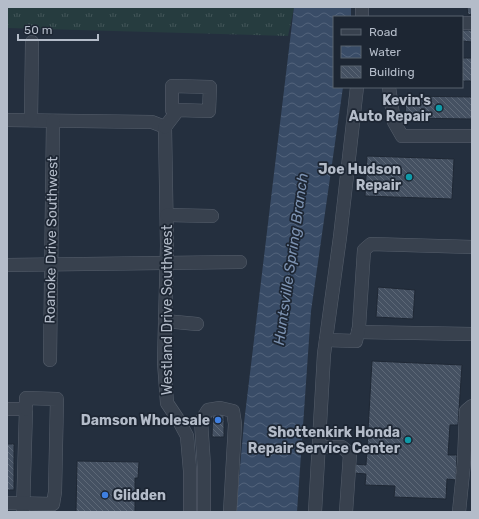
<svg xmlns="http://www.w3.org/2000/svg" width="479" height="519" viewBox="0 0 479 519" font-family="Rubik,sans-serif">
  <style>
    .grass { fill: url(#grass-tufts) }
    .water { fill: url(#water-waves) }
    .building { fill: url(#building-back-hatch); stroke: #1f2835 }
    .lines { fill: none; stroke-linecap: round; stroke-linejoin: round }
    .minor-casing { stroke: #565f6c; stroke-width: 14 }
    .minor { stroke: #38414e; stroke-width: 13 }
    .culture-dot { fill: #0f9aa8; stroke: #1d2633; stroke-width: 1.5 }
    .shop-dot { fill: #3f7fe0; stroke: #1d2633; stroke-width: 1.5 }
    .labels { text-anchor: middle; stroke-width: 3.5; stroke-linejoin: round; paint-order: stroke }
    .poi-label { font-size: 14px; font-weight: bold; fill: #b4bcc9; stroke: #1d2633; text-anchor: end }
    .street-label { font-size: 14px; fill: #b4bcc9; stroke: #1d2633 }
    .water-label { font-size: 15px; font-style: italic; fill: #7c92b1; stroke: #1d2633 }
  </style>
  <defs>
    <pattern id="grass-tufts" width="24" height="20" patternUnits="userSpaceOnUse"><rect width="24" height="20" fill="#263c3f"/><path d="M3 7l-1-3M5 7V3M7 7l1-3M15 17l-1-3M17 17v-4M19 17l1-3" fill="none" stroke="#435659"/></pattern>
    <pattern id="water-waves" width="16" height="10" patternUnits="userSpaceOnUse"><rect width="16" height="10" fill="#394c67"/><path d="M0 5q4-4 8 0t8 0" fill="none" stroke="#53647b"/></pattern>
    <pattern id="building-back-hatch" width="6" height="6" patternUnits="userSpaceOnUse"><rect width="6" height="6" fill="#455162"/><path d="M-1 5l2 2M0 0l6 6M5-1l2 2" fill="none" stroke="#5d6877"/></pattern>
  </defs>
  <rect width="100%" height="100%" fill="#242f3e"/>
  <path class="grass" d="M7,7H294V8L288,36L7,28Z"/>
  <path class="water" d="M294,7H351V17H334V87H343L311,311L297,512H236L244,423Z"/>
  <g class="building">
    <path d="M467,7H472V14L468,15Z"/>
    <path d="M462,30H472V42L462,41Z"/>
    <rect x="462" y="58" width="10" height="23"/>
    <path d="M406,96L472,97V119L405,118Z"/>
    <path d="M367,156L454,159L452,199L365,196Z"/>
    <path d="M378,287L415,290L413,319L376,317Z"/>
    <path d="M372,361L462,365L458,425H450L448,455H457L456,480L447,479L446,499L394,497L395,486L365,485L366,474L354,473V464L366,465Z"/>
    <path d="M213,403H224V437H212Z"/>
    <rect x="7" y="444" width="7" height="46"/>
    <path d="M77,461L139,462L138,478H135V512H76Z"/>
  </g>
  <g class="lines">
    <defs>
      <g id="minor">
        <path d="M362,7V17"/>
        <path d="M462,23H472"/>
        <path d="M389,87L394,122L402,136H472"/>
        <path d="M7,120L152,122L165,127"/>
        <path d="M31,120L32,42"/>
        <path d="M165,127L167,246L164,362L167,403L179,421L187,436L190,471V512"/>
        <path d="M165,127L178,110L209,111L210,87L172,86V110H178"/>
        <path d="M167,215L212,216"/>
        <path d="M7,265L240,262"/>
        <path d="M165,321L197,324"/>
        <path d="M358,332L472,334"/>
        <path d="M326,340L356,341L359,327L364,250L371,244L472,247"/>
        <path d="M50,360L53,121"/>
        <path d="M7,409H26L23,512"/>
        <path d="M319,447H342L350,454L346,512"/>
        <path d="M7,503L53,504L55,492L57,399L26,398V409"/>
        <path d="M204,512V466L201,421L208,410L220,408L233,411L235,424L230,512"/>
        <path d="M315,512L324,354L340,237L357,87"/>
        <path d="M459,512L464,462L466,411L472,406"/>
      </g>
    </defs>
    <use href="#minor" class="minor-casing"/>
    <use href="#minor" class="minor"/>
  </g>
  <g class="culture-dot">
    <circle cx="439" cy="108" r="4"/>
    <circle cx="409" cy="177" r="4"/>
    <circle cx="408" cy="440" r="4"/>
  </g>
  <g class="shop-dot">
    <circle cx="218" cy="420" r="4"/>
    <circle cx="105" cy="495" r="4"/>
  </g>
  <g class="labels">
    <g class="poi-label">
      <text x="431" y="105">Kevin's<tspan x="431" dy="16">Auto Repair</tspan></text>
      <text x="401" y="174">Joe Hudson<tspan x="401" dy="16">Repair</tspan></text>
      <text x="210" y="425">Damson Wholesale</text>
      <text x="400" y="437">Shottenkirk Honda<tspan x="400" dy="16">Repair Service Center</tspan></text>
      <text x="113" y="500" text-anchor="start">Glidden</text>
    </g>
    <g class="street-label">
      <text transform="translate(51 240) rotate(-89)" y="5">Roanoke Drive Southwest</text>
      <text transform="translate(167 310) rotate(-90)" y="5">Westland Drive Southwest</text>
    </g>
    <g class="water-label">
      <text transform="translate(291 259) rotate(-82)" y="5">Huntsville Spring Branch</text>
    </g>
  </g>
  <rect width="479" height="519" fill="none" stroke="#b4bcc9" stroke-width="16"/>
  <rect x="333" y="16" width="130" height="72" fill="#1d2633" stroke="#59626f"/>
  <rect x="341" y="29" width="20" height="6" fill="#38414e" stroke="#59626f"/>
  <text x="369" y="36" font-size="12" fill="#b4bcc9">Road</text>
  <rect x="341" y="46" width="20" height="12" fill="url(#water-waves)" stroke="#59626f"/>
  <text x="369" y="56" font-size="12" fill="#b4bcc9">Water</text>
  <rect x="341" y="66" width="20" height="12" fill="url(#building-back-hatch)" stroke="#59626f"/>
  <text x="369" y="76" font-size="12" fill="#b4bcc9">Building</text>
  <path d="M18 34v6h80v-6" fill="none" stroke="#b4bcc9" stroke-width="2"/>
  <text x="24" y="34" font-size="12" fill="#b4bcc9" stroke="#1d2633" stroke-width="3" paint-order="stroke">50 m</text>
</svg>
